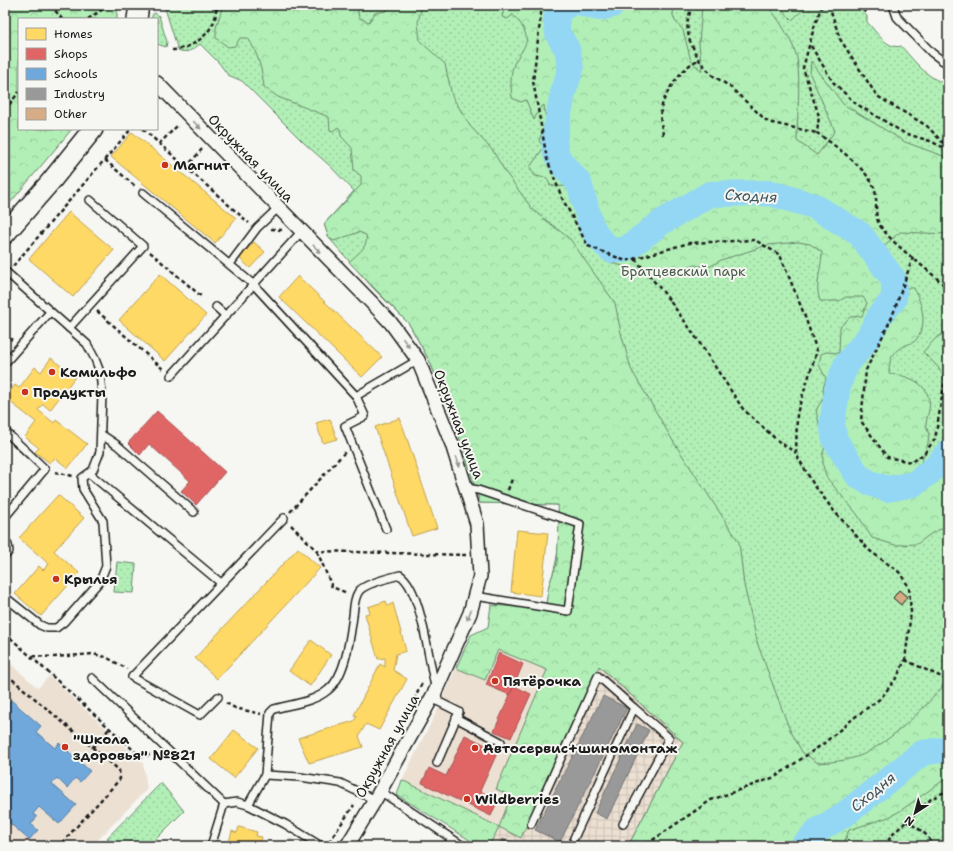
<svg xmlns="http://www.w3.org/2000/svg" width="953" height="851" viewBox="0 0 953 851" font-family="'Shantell Sans',sans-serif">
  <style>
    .built { fill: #ece0d2 }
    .industrial { fill: url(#industrial-grid) }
    .green { fill: url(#green-dots); stroke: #668669 }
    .forest { fill: url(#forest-crowns); stroke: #668669 }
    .pitch { fill: #b1efb6; stroke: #668669 }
    .homes { fill: #ffd966; stroke: #bba050 }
    .shops { fill: #e06666; stroke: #a55050 }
    .schools { fill: #6fa8dc; stroke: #567ea2 }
    .industry { fill: #999; stroke: #747474 }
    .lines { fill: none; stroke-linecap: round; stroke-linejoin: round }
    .river { stroke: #93d7f5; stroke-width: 26 }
    .building { fill: #d5ac86; stroke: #1c1c1c }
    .service-casing { stroke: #1c1c1c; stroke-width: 10 }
    .minor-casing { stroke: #1c1c1c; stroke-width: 16 }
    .secondary-casing { stroke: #1c1c1c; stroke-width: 22 }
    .path { stroke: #1c1c1c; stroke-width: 2.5; stroke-dasharray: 4 3; stroke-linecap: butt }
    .service { stroke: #f6f6f2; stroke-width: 7 }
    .minor { stroke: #f6f6f2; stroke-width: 13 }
    .secondary { stroke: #f6f6f2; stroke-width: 19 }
    .oneway { fill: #949492 }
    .poi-dot { fill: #c8321e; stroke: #f6f6f2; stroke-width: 1.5 }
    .labels { text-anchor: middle; stroke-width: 4; stroke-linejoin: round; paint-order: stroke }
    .street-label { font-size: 14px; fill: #1c1c1c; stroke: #f6f6f2 }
    .poi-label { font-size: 14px; font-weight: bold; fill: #1c1c1c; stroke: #f6f6f2; text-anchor: start }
    .park-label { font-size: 14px; fill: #495b4a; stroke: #f6f6f2 }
    .water-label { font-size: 15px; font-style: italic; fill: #40545d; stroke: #f6f6f2 }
  </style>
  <defs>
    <pattern id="industrial-grid" width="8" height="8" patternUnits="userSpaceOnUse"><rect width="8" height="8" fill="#ece0d2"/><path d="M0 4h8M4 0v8" fill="none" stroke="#cac0b4"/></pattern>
    <pattern id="green-dots" width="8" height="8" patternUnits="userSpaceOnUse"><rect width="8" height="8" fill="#b1efb6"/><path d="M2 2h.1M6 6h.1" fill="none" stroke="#98cc9c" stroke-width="1.8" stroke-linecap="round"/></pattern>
    <pattern id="forest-crowns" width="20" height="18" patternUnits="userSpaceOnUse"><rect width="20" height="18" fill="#b1efb6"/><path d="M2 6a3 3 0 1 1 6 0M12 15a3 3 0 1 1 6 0" fill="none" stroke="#98cc9c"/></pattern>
  </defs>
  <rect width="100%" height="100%" fill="#f6f6f2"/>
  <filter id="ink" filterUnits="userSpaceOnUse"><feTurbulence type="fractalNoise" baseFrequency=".025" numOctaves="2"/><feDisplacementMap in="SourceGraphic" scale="8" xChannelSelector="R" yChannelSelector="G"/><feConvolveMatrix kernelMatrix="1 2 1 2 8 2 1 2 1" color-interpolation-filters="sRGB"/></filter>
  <g filter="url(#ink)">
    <g class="built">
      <path d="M498,650L548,670L496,789L511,796L499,827L402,780L439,707L456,668L485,680Z"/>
      <path d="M5,659L38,688L49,676L143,763L147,789L92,846H5Z"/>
    </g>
    <path class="industrial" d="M599,666L683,742L628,846H489L499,827L521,838Z"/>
    <g class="green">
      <path d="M164,5H856L867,16V22C876,31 887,50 901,46C911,57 932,85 948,82V846H628L683,742L571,641L549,585C560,556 560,535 558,505L480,503L455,423L430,362L409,324L372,287L329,238L324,224L354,191L329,165L304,143L242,81L228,75L219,63L200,44C192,50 188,54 178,50Z"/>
      <path d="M155,13L159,16L167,42L166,47L157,44V19H151L153,14Z"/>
      <path d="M117,562L136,564L134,593L114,592Z"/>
      <path d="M161,783L184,811L149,846H114L107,838Z"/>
    </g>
    <g class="forest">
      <path d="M5,5H117V19H19V129H72L5,209Z"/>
      <path d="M223,5H357L359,18L369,22L375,13L386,11L391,5H422L418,22L420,41L445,64L452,96L470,126L493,151L506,173L533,210L570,239L615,303L621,333L631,369L673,441L739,542L744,585L758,645L789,728L802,752L818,763C834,762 854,760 868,752C899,734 926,707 948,680V777L900,811L889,817L849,830L843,846H628L683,742L599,666L521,838L499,827L489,846H479L397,795L402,780L499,827L511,796L496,789L547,670L498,650L485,680L456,668L471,635L488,627L491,605L545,609L549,585L557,563L559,524L558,505L480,503L455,423L430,362L409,324L349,262C357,254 369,247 366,235L359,232L334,241L329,238L324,224L361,185V176L354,170L352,148L341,136L340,129L338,127L333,131L330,130L329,117L278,97L264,87C262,69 258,54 248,38H240L235,46L228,47L216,38V28Z"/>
      <path d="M499,5H674L673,15L675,21L683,30L691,61L702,71L699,44L702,5H767C777,16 794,43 797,58C801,85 797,114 797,141L817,155L835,131L810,74L811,61L843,104L905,142L943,156L948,160V234L900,232L881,248L900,276V288H914C922,304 929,326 915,341C913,343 908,344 906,345C892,351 889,359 889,374C905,375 926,381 929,400C931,407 927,416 926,424C926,428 929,432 929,436C928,447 924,455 920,465C941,470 944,437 948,424V528L945,527L932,533L917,544L895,545L872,538L857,514L827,478L823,466V453L826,443L824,433L819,424L816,410L824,397L823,389L826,378L819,365L821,354L826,352L839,353L840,327L850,317L862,316L867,303L863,297H846L839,301H820C814,285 822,268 822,252L810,244L798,242L768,245L721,260L711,266H687L668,271L636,270L623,266L609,262L598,254L582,225L573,189C563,184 559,188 550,185L547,178L535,176L530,167L544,147L539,141L546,120L544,105L539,109L534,120L526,100L521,102L512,98C511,88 510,76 513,67C515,59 522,53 525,45C530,36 520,21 513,15L507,19L502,17L504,9Z"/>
      <path d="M948,332V385L938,367L923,352L937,337Z"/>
    </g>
    <path class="pitch" d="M778,5H808L792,20Z"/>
    <g class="homes">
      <path d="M132,132L236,218L215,243L111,157Z"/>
      <path d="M69,212L114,250L73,297L29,259Z"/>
      <path d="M254,242L265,252L250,268L239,258Z"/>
      <path d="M160,274L206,315L165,361L119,320Z"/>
      <path d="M298,276L382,357L362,377L279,297Z"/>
      <path d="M51,358L75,377L50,410L43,404L38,410L54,423L56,420L87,444L68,468L55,458L50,463L35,452L39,448L25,437L36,422L5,398L15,385L19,388L35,367L41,372Z"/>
      <path d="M400,418L437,528L412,536L375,427Z"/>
      <path d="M330,419L337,439L323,443L316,423Z"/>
      <path d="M58,495L84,518L54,551L79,573L41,616L15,594L39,566L43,570L49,564L19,538Z"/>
      <path d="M517,530L548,533L541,596L511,592Z"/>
      <path d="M298,548L320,568L217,679L195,658Z"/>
      <path d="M386,601L388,606L393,603L406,651L396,654L393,670L407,679L379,730L366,724L359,736L363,747L309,763L298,738L354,721L357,716L354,715L380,664L385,667V658L378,659L365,614L370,613L368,607Z"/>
      <path d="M311,640L331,655L310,686L289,671Z"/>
      <path d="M234,730L258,748L234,778L211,759Z"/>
      <path d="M239,827L257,832L256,836L262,837L259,846H228L232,831L237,833Z"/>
    </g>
    <g class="shops">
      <path d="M157,411L225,472L196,505L181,491L190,481L149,444L140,455L128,443Z"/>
      <path d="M499,653L523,664L510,695L486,685Z"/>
      <path d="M514,686L531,694L511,738L494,731Z"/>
      <path d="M465,735L498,751L480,791L498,800L491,816L422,783L429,768L446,776Z"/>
    </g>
    <path class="schools" d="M11,700L41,726L36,732L55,748L59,743L90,771L80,782L75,778L67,788L57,778L52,784L76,805L59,824L39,807L33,814L37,817L31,824L38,830L29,840L5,819V719L9,715L5,712V707Z"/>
    <g class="industry">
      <path d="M603,696L627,708L560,842L535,830Z"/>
      <path d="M637,724L649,730L607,819L595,813Z"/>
      <path d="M502,839L512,842L527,846H501Z"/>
    </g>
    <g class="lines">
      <g class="river">
        <path d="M568,5L561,8L556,19L558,34L567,49L571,68L563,93L554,139L556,154L562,164L579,183L591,225L599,239L611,250H625L662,222L710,194L770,193L814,206L860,234L894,280V299L881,314L868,338L846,365L838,385L832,424L835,440L858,476L870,483L887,489L914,484L937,466L948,452"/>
        <path d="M587,5L599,8L612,5"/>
        <path d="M803,846L817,831L845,814L922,753L948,749"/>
      </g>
    </g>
    <path class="building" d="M899,590L907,597L901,605L893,598Z"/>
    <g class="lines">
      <defs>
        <g id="service">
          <path d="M893,5L897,17L932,53L943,61L948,59"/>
          <path d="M143,193L254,285L356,396L365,416L345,426L386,529"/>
          <path d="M230,264L257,228L278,208"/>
          <path d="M5,271L87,344L95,359L100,372L102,394L100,452L93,470L82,478L83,489L103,521L106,566L100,581L64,622L56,628H47L40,625L5,597"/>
          <path d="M216,307L226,316"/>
          <path d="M69,328L143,246L90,200"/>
          <path d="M5,363L50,312"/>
          <path d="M171,376L301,232"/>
          <path d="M356,396L418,360"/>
          <path d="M5,431L45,469L5,517"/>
          <path d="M102,435L117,445L194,512"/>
          <path d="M90,474L221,583"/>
          <path d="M467,488L478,490L580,524L568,611L475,596"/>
          <path d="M5,542L8,545L9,551L5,556"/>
          <path d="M92,678L224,804"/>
          <path d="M218,697L200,715L132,677L284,518"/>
          <path d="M456,718L501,742"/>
          <path d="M265,775L300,777L340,783L375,800"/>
          <path d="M380,791L463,846"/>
          <path d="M248,805L265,775L270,713L274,709C292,704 314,702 328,690C346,676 350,637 353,616C354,608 354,596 360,590C366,584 392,577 400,575C424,591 429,673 439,702L459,712L437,763"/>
          <path d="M531,824L598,676L634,708L574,838"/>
          <path d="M623,824L669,738L634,708"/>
          <path d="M211,846L224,804L237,802L248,805L285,824L321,846"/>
          <path d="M447,846L452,839"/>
        </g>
        <path id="minor" d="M157,83L374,305L391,323L418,360L452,444L477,524L480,576L470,613L435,692L375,800L347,846"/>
        <g id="secondary">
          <path d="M137,19L139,5"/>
          <path d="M5,234L52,180L93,129"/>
        </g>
      </defs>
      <use href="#service" class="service-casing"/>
      <use href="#minor" class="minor-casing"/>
      <use href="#secondary" class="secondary-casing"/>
      <g class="path">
        <path d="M51,5L62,19"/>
        <path d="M542,5L533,81L547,159L562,198L588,246L626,261L689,243L755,240L780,255L804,314L817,351L797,413L796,454L814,485L834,511L870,551L899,572L909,587L911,612L905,660L897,677L881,698L855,717L823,744L775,777L711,800L644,846"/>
        <path d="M692,5L687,23L689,39L699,60L712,75L729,86L768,122L817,133"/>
        <path d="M822,5L815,24L803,68L819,116L817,133C833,144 871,171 875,191C878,202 873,217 881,227C899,251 927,267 948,289"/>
        <path d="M829,5L840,39L877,96L927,126L948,148"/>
        <path d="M858,5L867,13"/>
        <path d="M88,19L109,5"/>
        <path d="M811,46L833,82L855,103L904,133L930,141L947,149"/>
        <path d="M172,50C195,49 219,29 216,5"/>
        <path d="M5,110L19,92"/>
        <path d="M143,129L249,223"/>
        <path d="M663,135C662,127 659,117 661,110C663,94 684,64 699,60"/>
        <path d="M159,144L178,125"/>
        <path d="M105,160L136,187"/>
        <path d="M186,168L202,149"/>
        <path d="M271,229L282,230"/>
        <path d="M150,252L202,297"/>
        <path d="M913,257L892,317L866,370L861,421L887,457L911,462L924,454L935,439L948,361"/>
        <path d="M635,259L664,293L691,330L743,409L778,441L796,453"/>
        <path d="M13,266L131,129"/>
        <path d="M97,311L164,370"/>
        <path d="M5,334L12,340"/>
        <path d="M55,472L73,476"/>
        <path d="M508,490L512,479"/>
        <path d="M290,512L345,452"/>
        <path d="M291,525L317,551L466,555"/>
        <path d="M317,551L332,587L347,593"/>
        <path d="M5,633L141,757L156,753"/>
        <path d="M32,656L54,657L93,654L106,657L127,669"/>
        <path d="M905,660L948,680"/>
        <path d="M5,680H13L119,770L120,779L59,846"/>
        <path d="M414,700L423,681"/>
        <path d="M226,703L235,708L261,714"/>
        <path d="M92,748L110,728"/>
        <path d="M906,821C917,828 929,833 932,846"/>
        <path d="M329,842L354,805"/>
        <path d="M5,844L7,846"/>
        <path d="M289,846L291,839"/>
        <path d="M884,846L894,833L931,799L948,790"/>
      </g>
      <use href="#service" class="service"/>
      <use href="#minor" class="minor"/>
      <use href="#secondary" class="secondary"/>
    </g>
    <defs><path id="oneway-solid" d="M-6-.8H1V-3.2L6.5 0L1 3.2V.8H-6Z"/></defs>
    <g class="oneway">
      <use href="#oneway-solid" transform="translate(197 125) rotate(46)"/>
      <use href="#oneway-solid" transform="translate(317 249) rotate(45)"/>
      <use href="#oneway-solid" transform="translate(406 343) rotate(54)"/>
      <use href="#oneway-solid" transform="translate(458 462) rotate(71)"/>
      <use href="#oneway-solid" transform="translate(469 615) rotate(112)"/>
    </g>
  </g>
  <g class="poi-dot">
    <circle cx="165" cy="165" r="4"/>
    <circle cx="52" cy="372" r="4"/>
    <circle cx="25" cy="392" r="4"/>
    <circle cx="56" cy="579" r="4"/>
    <circle cx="495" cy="681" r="4"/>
    <circle cx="65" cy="747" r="4"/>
    <circle cx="475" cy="748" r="4"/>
    <circle cx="467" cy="799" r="4"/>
  </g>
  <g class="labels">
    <g class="street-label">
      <text transform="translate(251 158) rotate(46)" y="5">Окружная улица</text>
      <text transform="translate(459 424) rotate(69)" y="5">Окружная улица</text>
      <text transform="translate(387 746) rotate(-61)" y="5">Окружная улица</text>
    </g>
    <g class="poi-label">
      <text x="173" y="170">Магнит</text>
      <text x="60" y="377">Комильфо</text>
      <text x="33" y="397">Продукты</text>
      <text x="64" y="584">Крылья</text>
      <text x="503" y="686">Пятёрочка</text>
      <text x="73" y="744">"Школа<tspan x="73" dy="16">здоровья" №821</tspan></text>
      <text x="483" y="753">Автосервис+шиномонтаж</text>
      <text x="475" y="804">Wildberries</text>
    </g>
    <g class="park-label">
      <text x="683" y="276">Братцевский парк</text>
    </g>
    <g class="water-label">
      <text transform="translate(751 196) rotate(3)" y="5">Сходня</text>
      <text transform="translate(873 792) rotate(-39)" y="5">Сходня</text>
    </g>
  </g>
  <rect width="953" height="851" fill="none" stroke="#f6f6f2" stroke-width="20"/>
  <rect x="10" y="10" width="933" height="831" fill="none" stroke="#1c1c1c" stroke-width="1.5" filter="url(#ink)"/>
  <rect x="18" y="18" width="140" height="112" fill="#f6f6f2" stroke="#9f9f9c"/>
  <rect x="26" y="28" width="20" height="12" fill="#ffd966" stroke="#9f9f9c"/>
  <text x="54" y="38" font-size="12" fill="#1c1c1c">Homes</text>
  <rect x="26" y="48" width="20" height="12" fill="#e06666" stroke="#9f9f9c"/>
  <text x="54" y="58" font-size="12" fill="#1c1c1c">Shops</text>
  <rect x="26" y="68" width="20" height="12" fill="#6fa8dc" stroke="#9f9f9c"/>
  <text x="54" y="78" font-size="12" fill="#1c1c1c">Schools</text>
  <rect x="26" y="88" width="20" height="12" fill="#999999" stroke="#9f9f9c"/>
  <text x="54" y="98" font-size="12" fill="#1c1c1c">Industry</text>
  <rect x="26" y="108" width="20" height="12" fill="#d5ac86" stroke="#9f9f9c"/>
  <text x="54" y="118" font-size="12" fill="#1c1c1c">Other</text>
  <g transform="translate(915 813) rotate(216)" stroke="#f6f6f2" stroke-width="3" paint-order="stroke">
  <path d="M0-3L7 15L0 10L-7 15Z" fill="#1c1c1c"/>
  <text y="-6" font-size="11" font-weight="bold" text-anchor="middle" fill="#1c1c1c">N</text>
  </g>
</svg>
